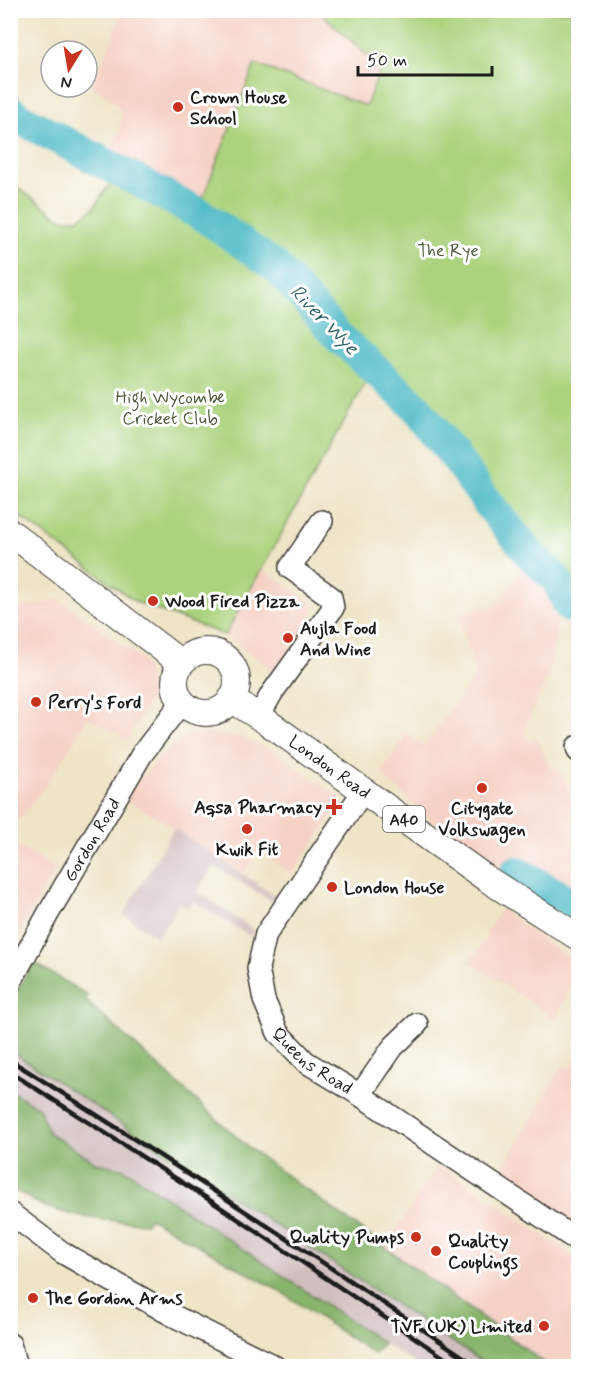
<svg xmlns="http://www.w3.org/2000/svg" width="589" height="1377" viewBox="0 0 589 1377" font-family="Mynerve,sans-serif">
  <style>
    .built { fill: #f6d1c5 }
    .industrial { fill: #d1bfbf }
    .green { fill: #abd37d; stroke: #64784c; stroke-width: 1.5 }
    .forest { fill: #88b56c; stroke: #526844; stroke-width: 1.5 }
    .lines { fill: none; stroke-linecap: round; stroke-linejoin: round }
    .stream { stroke: #4dbac7; stroke-width: 5 }
    .river { stroke: #4dbac7; stroke-width: 32 }
    .minor-casing { stroke: #3c3a36; stroke-width: 24 }
    .major-casing { stroke: #3c3a36; stroke-width: 28 }
    .minor { stroke: #fff; stroke-width: 21 }
    .major { stroke: #fff; stroke-width: 26 }
    .rail { stroke: #1c1c1c; stroke-width: 4.5 }
    .poi-dot { fill: #c8321e; stroke: #fff; stroke-width: 2 }
    .labels { text-anchor: middle; stroke-width: 6; stroke-linejoin: round; paint-order: stroke }
    .shield { fill: #fff; stroke: #606060; stroke-width: 1.5 }
    .shield-label { font-size: 16px; font-weight: bold; fill: #1c1c1c }
    .poi-label { font-size: 18px; font-weight: bold; fill: #1c1c1c; stroke: #fff; text-anchor: start }
    .park-label { font-size: 18px; fill: #4e5c3e; stroke: #fff }
    .street-label { font-size: 18px; fill: #1c1c1c; stroke: #fff }
    .water-label { font-size: 20px; font-style: italic; fill: #326369; stroke: #fff }
  </style>
  <rect width="100%" height="100%" fill="#fff"/>
  <filter id="ink" filterUnits="userSpaceOnUse"><feTurbulence type="fractalNoise" baseFrequency=".0167" numOctaves="2"/><feDisplacementMap in="SourceGraphic" scale="12" xChannelSelector="R" yChannelSelector="G"/><feConvolveMatrix kernelMatrix="1 2 1 2 8 2 1 2 1" color-interpolation-filters="sRGB"/></filter>
  <filter id="wash" filterUnits="userSpaceOnUse"><feTurbulence type="fractalNoise" baseFrequency=".008" numOctaves="4" result="noise"/><feDisplacementMap in="SourceGraphic" scale="24" xChannelSelector="R" yChannelSelector="G"/><feGaussianBlur stdDeviation="1.35" result="paint"/><feColorMatrix in="noise" values="0 0 0 0 0 0 0 0 0 0 0 0 0 0 0 0 0 1.4 0 .05"/><feComposite in="paint" operator="in"/></filter>
  <g filter="url(#wash)">
    <rect width="100%" height="100%" fill="#eee4c6"/>
    <g class="built">
      <path d="M122,11H319L382,68L365,107L255,65L200,205L184,195L126,167L112,156L109,150L119,132L121,121L119,108L115,102L92,87Z"/>
      <path d="M527,564L540,581L550,588L559,612L550,670L524,731L529,740L535,739V732L551,770L557,768L560,774H562L578,812V904L571,916L452,840L380,773L407,734L424,746L476,676L458,614L496,605Z"/>
      <path d="M262,569L310,602L314,612L276,673L225,635Z"/>
      <path d="M57,598L143,660L153,693L127,740L88,717L56,771L23,816L16,820L10,818L11,608L54,601Z"/>
      <path d="M190,734H212L241,738L272,750L343,800L292,874L259,851L243,874L174,828L123,798L161,756L181,739Z"/>
      <path d="M10,842L56,868L18,935L11,930Z"/>
      <path d="M501,909L546,943L578,961V974L555,1019L470,962L488,935L486,933Z"/>
      <path d="M578,1054V1228L499,1174L563,1064L571,1068Z"/>
      <path d="M439,1165L578,1259V1359L573,1366H552L384,1247Z"/>
    </g>
    <g class="industrial">
      <path d="M174,828L277,897L273,902L214,866L197,891L254,930L251,937L194,901L188,908L180,903L157,938L124,914Z"/>
      <path d="M87,995L85,1000L249,1148L552,1366H420L383,1343L376,1352L278,1290L150,1218L146,1223L46,1206L21,1192L11,1190L10,1004Z"/>
    </g>
    <g class="green">
      <path d="M319,11H578V604L573,598L576,592L563,579L547,554L533,546L410,390L353,341L320,300L260,241L200,205L255,64L366,106L381,68Z"/>
      <path d="M111,182C162,209 223,232 266,271C280,285 292,302 304,318L306,316L368,378L225,635L136,602L11,510V187L12,184L62,219H78L93,209Z"/>
    </g>
    <g class="forest">
      <path d="M33,962L87,995L85,1000L249,1148L548,1366H489L11,1051L10,1004Z"/>
      <path d="M11,1091L39,1108L49,1133L97,1163L124,1169L383,1343L374,1354L278,1290L150,1218L146,1223C113,1221 76,1219 44,1206C32,1201 23,1193 11,1189Z"/>
    </g>
    <g class="lines">
      <path class="stream" d="M570,607L578,614"/>
      <g class="river">
        <path d="M10,111L21,119L202,215L275,266L338,336L417,408L460,464L490,506L531,555L556,579L570,607"/>
        <path d="M516,872L578,906"/>
      </g>
    </g>
  </g>
  <g filter="url(#ink)">
    <g class="lines">
      <defs>
        <g id="minor">
          <path d="M259,716L272,693L333,608L331,597L290,568L322,521"/>
          <path d="M577,747L578,751"/>
          <path id="s1" d="M364,790L266,934L258,968L264,1000L278,1033L306,1062L360,1095L578,1241"/>
          <path id="s2" d="M10,983L48,914L142,754L182,702"/>
          <path d="M360,1095L393,1047L417,1024"/>
          <path d="M10,1213L63,1253L168,1313L274,1366"/>
          <path d="M10,1344L16,1366"/>
        </g>
        <g id="major">
          <path d="M10,532L181,663"/>
          <circle cx="206" cy="682" r="31"/>
          <path id="s3" d="M231,699L267,722L487,879L578,937"/>
        </g>
      </defs>
      <use href="#minor" class="minor-casing"/>
      <use href="#major" class="major-casing"/>
      <use href="#minor" class="minor"/>
      <use href="#major" class="major"/>
      <g class="rail">
        <path d="M10,1060C168,1159 323,1262 477,1366"/>
        <path d="M10,1072L208,1199L457,1366"/>
      </g>
    </g>
  </g>
  <g class="poi-dot">
    <circle cx="178" cy="107" r="6"/>
    <circle cx="153" cy="601" r="6"/>
    <circle cx="288" cy="638" r="6"/>
    <circle cx="36" cy="702" r="6"/>
    <circle cx="482" cy="788" r="6"/>
    <path d="M331 798h6v6h6v6h-6v6h-6v-6h-6v-6h6z"/>
    <circle cx="247" cy="829" r="6"/>
    <circle cx="332" cy="887" r="6"/>
    <circle cx="416" cy="1237" r="6"/>
    <circle cx="436" cy="1251" r="6"/>
    <circle cx="33" cy="1298" r="6"/>
    <circle cx="544" cy="1326" r="6"/>
  </g>
  <g class="labels">
    <rect class="shield" x="383" y="806" width="42" height="26" rx="4.5"/>
    <g class="shield-label">
      <text x="404" y="825">A40</text>
    </g>
    <g class="poi-label">
      <text x="190" y="103">Crown House<tspan x="190" dy="21">School</tspan></text>
      <text x="165" y="607">Wood Fired Pizza</text>
      <text x="300" y="634">Aujla Food<tspan x="300" dy="21">And Wine</tspan></text>
      <text x="48" y="708">Perry's Ford</text>
      <text x="322" y="813" text-anchor="end">Aqsa Pharmacy</text>
      <text x="482" y="814" text-anchor="middle">Citygate<tspan x="482" dy="21">Volkswagen</tspan></text>
      <text x="247" y="855" text-anchor="middle">Kwik Fit</text>
      <text x="344" y="893">London House</text>
      <text x="404" y="1243" text-anchor="end">Quality Pumps</text>
      <text x="448" y="1247">Quality<tspan x="448" dy="21">Couplings</tspan></text>
      <text x="45" y="1304">The Gordon Arms</text>
      <text x="532" y="1332" text-anchor="end">TVF (UK) Limited</text>
    </g>
    <g class="park-label">
      <text x="448" y="256">The Rye</text>
      <text x="170" y="403">High Wycombe<tspan x="170" dy="21">Cricket Club</tspan></text>
    </g>
    <g class="street-label">
      <text dy="6" stroke="none"><textPath href="#s3" startOffset="120">London Road</textPath></text>
      <text dy="6" stroke="none"><textPath href="#s2" startOffset="165">Gordon Road</textPath></text>
      <text dy="6" stroke="none"><textPath href="#s1" startOffset="322">Queens Road</textPath></text>
    </g>
    <g class="water-label">
      <text transform="translate(325 319) rotate(46)" y="7">River Wye</text>
    </g>
  </g>
  <rect width="589" height="1377" fill="none" stroke="#fff" stroke-width="36"/>
  <g transform="translate(69 69) rotate(191)"><circle r="28" fill="#ffffff" stroke="#a4a4a4" stroke-width="1.5"/>
  <path d="M0-4.5L10 22L0 15L-10 22Z" fill="#c8321e"/>
  <text y="-9" font-size="16" font-weight="bold" text-anchor="middle" fill="#1c1c1c">N</text>
  </g>
  <path d="M358 66v9h134v-9" fill="none" stroke="#1c1c1c" stroke-width="3"/>
  <text x="367" y="66" font-size="18" fill="#1c1c1c" stroke="#ffffff" stroke-width="4.5" paint-order="stroke">50 m</text>
</svg>
